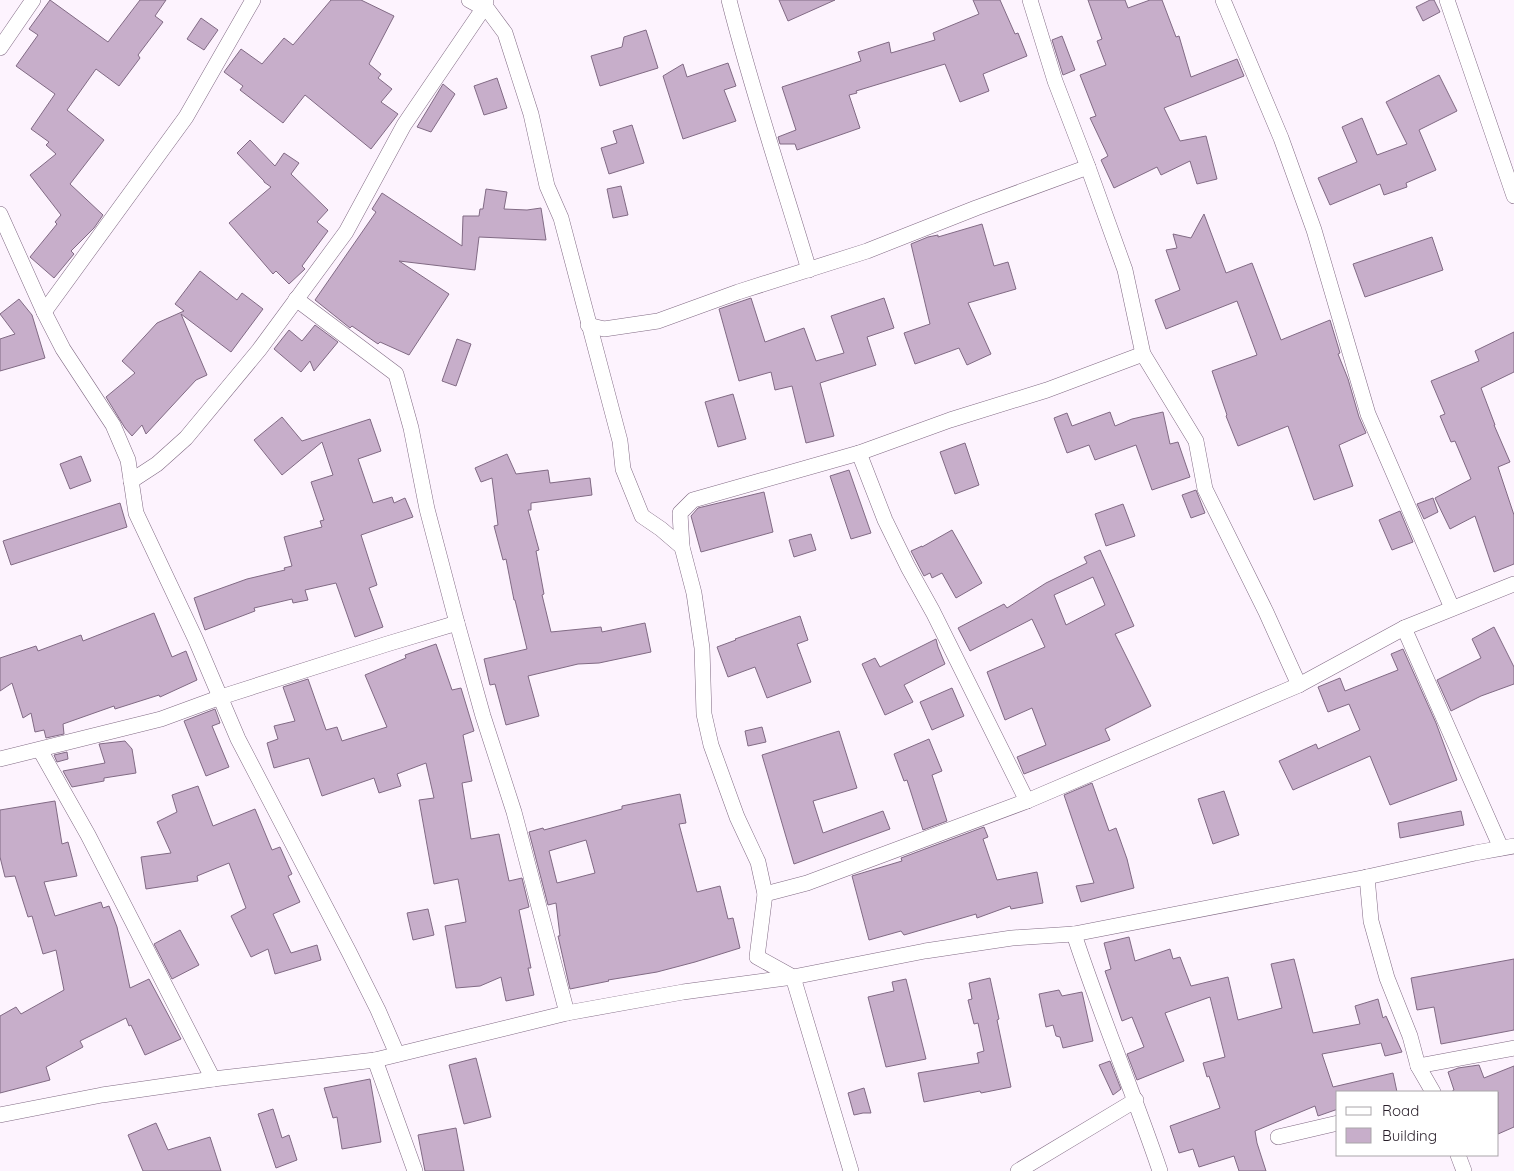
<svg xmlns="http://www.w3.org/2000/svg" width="1514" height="1171" viewBox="0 0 1514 1171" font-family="Quicksand,sans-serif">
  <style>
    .building { fill: #c7aeca; stroke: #816a84; fill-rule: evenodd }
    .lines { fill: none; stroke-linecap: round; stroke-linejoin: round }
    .minor-casing { stroke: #816a84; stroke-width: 16 }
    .minor { stroke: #fff; stroke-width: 15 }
  </style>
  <rect width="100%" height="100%" fill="#fdf3fe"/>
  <g class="building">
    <path d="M50,0L108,42L140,0H166L155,16L163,22L138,55L140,58L119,86L96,69L67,110L104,140L70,184L103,215L94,228L71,251L74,254L54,278L30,257L57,224L55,222L61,215L30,175L56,154L46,145L49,142L31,129L55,94L16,66L38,35L29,29Z"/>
    <path d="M331,0H361L394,16L369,64L381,74L378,78L392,89L381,102L398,114L371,149L305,95L283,123L240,90L243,86L224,72L241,49L262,64L284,38L293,45Z"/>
    <path d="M779,0H835L788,21Z"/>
    <path d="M973,0H1000L1015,34L1018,33L1027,56L983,74L989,91L960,102L945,64L856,91L857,93L849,95L860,128L797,150L795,144H780L778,137L796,130L782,87L861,61L858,52L889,42L891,53L935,40L933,33L979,14Z"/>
    <path d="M1088,0H1125L1128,8L1150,0H1162L1176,37L1179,36L1191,77L1237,59L1244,76L1164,108L1180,141L1206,136L1217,179L1197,184L1190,161L1161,175L1157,167L1114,188L1101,160L1108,156L1090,118L1096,116L1080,75L1106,65L1097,41L1102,39Z"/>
    <path d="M1430,0H1434L1440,12L1423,21L1416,7Z"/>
    <path d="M201,18L218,30L204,50L187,39Z"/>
    <path d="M646,30L658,68L600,86L591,56L622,47L624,37Z"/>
    <path d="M1062,36L1075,70L1063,75L1052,40Z"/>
    <path d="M728,63L736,86L724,90L736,121L683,139L663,76L683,64L687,77Z"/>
    <path d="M1439,75L1457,111L1419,130L1436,170L1406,183L1407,187L1384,195L1380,184L1330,205L1318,178L1357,162L1342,127L1362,118L1377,155L1407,144L1386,102Z"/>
    <path d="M497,78L507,108L484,115L474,86Z"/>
    <path d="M443,84L455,94L431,132L417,127Z"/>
    <path d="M632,125L644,163L609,174L601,148L617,143L613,131Z"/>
    <path d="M250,140L275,166L284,153L299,163L291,174L328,210L317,222L328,231L302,266L305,269L289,284L276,271L273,274L229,223L271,187L264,182V181L237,153Z"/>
    <path d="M621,186L628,215L613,218L607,189Z"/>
    <path d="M486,189L507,192L504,209L527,210L541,208L546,240L479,237L475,270L399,261L449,294L409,355L380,342L378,344L352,326L350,328L315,300L376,212L372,209L382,193L462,246L463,216H479L480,209H483Z"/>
    <path d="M1204,214L1226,273L1252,263L1281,340L1330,320L1340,353L1338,354L1348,379L1359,417L1366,433L1339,445L1353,486L1314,500L1288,426L1238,446L1226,416L1227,415L1212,371L1257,355L1237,301L1166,329L1155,300L1180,290L1166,250L1177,248L1173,234L1191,238Z"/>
    <path d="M982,224L994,266L1008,262L1016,289L968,303L991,354L967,365L959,348L915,364L904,333L930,324L911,244L928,237L938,235V237Z"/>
    <path d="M1432,237L1443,270L1365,297L1353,264Z"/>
    <path d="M200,271L237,300L242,293L263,309L231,352L181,314L207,375L196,380L146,434L142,425L132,436L125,428L106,397L135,373L122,361L157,323L184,311L175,304Z"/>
    <path d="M751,298L765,342L804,328L816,361L844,353L831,316L884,298L894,328L867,337L876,365L820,383L834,436L806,443L792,386L775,390L771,372L739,381L719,309Z"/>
    <path d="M19,299L32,315L45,358L0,371V339L15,334L0,314Z"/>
    <path d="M315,325L338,342L314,371L310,361L301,372L274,349L289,330L302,341Z"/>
    <path d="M1514,332V372L1481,388L1495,425H1494L1510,462L1498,467L1514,515V564L1494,572L1475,516L1450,529L1435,498L1471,479L1455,441L1451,442L1440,416L1445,414L1431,381L1479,361L1475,351Z"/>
    <path d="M457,339L471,344L456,386L442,381Z"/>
    <path d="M733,394L746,439L718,447L705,402Z"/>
    <path d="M1110,412L1115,426L1132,419L1163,412L1170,444L1178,442L1190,477L1152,490L1136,445L1095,460L1089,445L1067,453L1054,418L1067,413L1072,426Z"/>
    <path d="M282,417L302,441L370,419L381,451L358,459L373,503L392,497L394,503L405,498L413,517L361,535L377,585L369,588L383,627L355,637L336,583L305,590L308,600L293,603L292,599L254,608L255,611L205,630L194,598L247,579L285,570L284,568L292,566L284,537L322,527L320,521L324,520L311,482L333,475L322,442L282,475L254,440Z"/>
    <path d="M965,443L979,485L955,494L940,452Z"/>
    <path d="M507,454L516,474L548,470L550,483L590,478L592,495L531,503V510H528L539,550L536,551L544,594L542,595L551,632L601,627L602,632L645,623L651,652L599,663L578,664L528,676L539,716L506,725L495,684L490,685L484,659L527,649L515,600H514L506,559L503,560L494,526L498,525L492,478L481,482L475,468Z"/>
    <path d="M81,456L91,481L70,489L60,464Z"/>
    <path d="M849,470L871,533L851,539L830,476Z"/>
    <path d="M1196,490L1205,513L1191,518L1182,495Z"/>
    <path d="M764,492L773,532L701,552L691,516L698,508Z"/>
    <path d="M1433,498L1438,512L1424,519L1417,504Z"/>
    <path d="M120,503L127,527L11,565L3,541Z"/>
    <path d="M1123,504L1135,536L1106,546L1095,514Z"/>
    <path d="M1400,511L1413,542L1392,550L1379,520Z"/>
    <path d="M952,530L982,583L956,598L942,573L932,578L930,573L924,576L911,551L922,546V547Z"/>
    <path d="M811,534L816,550L794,557L789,540Z"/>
    <path d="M1100,550L1134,626L1115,634L1151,706L1105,729L1110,740L1024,774L1017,757L1046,745L1032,708L1005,720L987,672L1045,647L1032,619L970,651L958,628L1004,604L1007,608L1046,583L1087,563L1084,557ZM1093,577L1105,605L1066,625L1054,595Z"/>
    <path d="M154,613L172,657L186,651L197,680L160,697L159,695L115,709L114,706L63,724L64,734L46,738L44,730L35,732L31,713L23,718L12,683L0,691V658L36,646L38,651L81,635L83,641Z"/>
    <path d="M800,616L808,640L797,644L811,682L767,698L755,667L728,677L717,647L736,640L735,639Z"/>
    <path d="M1494,627L1514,667V684L1481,696L1451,711L1437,680L1481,658L1472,639Z"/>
    <path d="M936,639L938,647L945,664L904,685L913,702L885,715L862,664L875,658L880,667Z"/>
    <path d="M436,644L452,690L461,688L474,731L463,735L472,781L462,783L471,839L499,834L509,881L522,878L529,907L519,910L531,968H528L534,995L506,1001L501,977L480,986L456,988L445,926L466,922L458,879L434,884L419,800L434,798L426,763L397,774L401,786L379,793L374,778L322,796L309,758L274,768L267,743L278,739L274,726L295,721L283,687L308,679L326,730L337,727L342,741L387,727L365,675L406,658L405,655Z"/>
    <path d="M1403,649L1436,723L1457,780L1390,805L1370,756L1293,790L1279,761L1316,744L1318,749L1360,730L1349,704L1328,712L1318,687L1340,678L1345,691L1398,670L1391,654Z"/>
    <path d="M952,688L964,716L932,730L920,702Z"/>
    <path d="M215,709L220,723L212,726L229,767L206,776L184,721Z"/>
    <path d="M762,727L766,742L748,746L745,731Z"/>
    <path d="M839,731L857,788L813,801L823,833L883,811L890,829L794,864L762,755Z"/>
    <path d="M929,739L942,771L932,775L947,821L923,830L907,780L904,781L894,754Z"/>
    <path d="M125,741L132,749L136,773L104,778V781L72,787L63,771L105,763L99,744Z"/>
    <path d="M67,752L68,759L57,762L54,755Z"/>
    <path d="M1092,783L1109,831L1116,828L1127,859L1134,888L1081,902L1076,886L1094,883L1064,795Z"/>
    <path d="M198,786L213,826L255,809L272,850L280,847L292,874L288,876L300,902L273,914L291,953L317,945L321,960L275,974L268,949L251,957L231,916L246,908L229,863L197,876L198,881L146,889L141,857L171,853L157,822L177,812L172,795Z"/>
    <path d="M1224,791L1239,835L1213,844L1198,799Z"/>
    <path d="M680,794L686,823L679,824L697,892L720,886L728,919L733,918L740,948L695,962L657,972L608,980L609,981L570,989L558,936H560L556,903L548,905L529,832L543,828L544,830L622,809V806ZM586,840L595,873L557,883L549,851Z"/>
    <path d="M55,801L62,844L68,842L77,876L44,882L55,916L101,902L103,908L109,906L117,927L130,988L149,979L181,1039L145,1055L131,1025L129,1026L126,1018L80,1041L83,1047L46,1067L50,1080L0,1093V1016L16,1007L21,1014L64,990L56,950L43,954L32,916L28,917L15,876L5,877L0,857V810Z"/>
    <path d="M1461,811L1464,825L1400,838L1398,823Z"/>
    <path d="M984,827L988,837L983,839L997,880L1037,872L1043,903L1011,909L1010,906L977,918L976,914L904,935L901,931L869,940L852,876L902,861L901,858Z"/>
    <path d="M428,909L434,935L413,940L407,913Z"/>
    <path d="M180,930L199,965L172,979L154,944Z"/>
    <path d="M1129,937L1135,961L1170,949L1173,959L1180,957L1191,986L1228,977L1238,1020L1282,1008L1271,964L1294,959L1313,1033L1360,1024L1355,1006L1378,999L1383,1018L1386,1016L1402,1052L1385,1056L1381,1043L1322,1054L1333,1087L1393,1073L1397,1092H1338V1109L1318,1116L1315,1106L1255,1131L1257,1143L1266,1171H1239L1234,1156L1199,1167L1193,1149L1179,1153L1170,1126L1220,1108L1209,1076L1207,1077L1203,1063L1225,1057L1210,997L1165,1013L1184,1061L1137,1080L1127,1054L1144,1047L1132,1017L1122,1021L1105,971L1111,969L1104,943Z"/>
    <path d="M1514,959V1030L1441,1044L1434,1007L1417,1010L1411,978Z"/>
    <path d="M990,978L999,1019L997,1020L1011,1087L981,1093L980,1091L924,1102L918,1073L979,1063L977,1053L984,1051L978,1023L974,1024L968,1000L972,999L969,983Z"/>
    <path d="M906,979L926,1059L886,1067L868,997L894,991L892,982Z"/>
    <path d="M1059,990L1062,996L1082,992L1093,1041L1063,1048L1060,1037L1056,1036L1053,1025L1046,1027L1039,994Z"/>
    <path d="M476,1058L491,1117L464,1124L449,1065Z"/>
    <path d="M1110,1061L1121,1089L1113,1095L1099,1065Z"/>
    <path d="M1479,1065L1484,1078L1514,1066V1127L1498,1134V1092H1451L1454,1090L1448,1072L1458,1068Z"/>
    <path d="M370,1079L381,1142L342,1149L337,1117L333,1118L324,1088Z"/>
    <path d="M864,1088L871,1113H863L854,1115L848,1093Z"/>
    <path d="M273,1109L282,1138L289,1135L297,1160L276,1168L258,1114Z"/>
    <path d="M156,1123L168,1150L210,1137L221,1171H143L128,1135Z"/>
    <path d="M456,1128L464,1171H425L418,1135Z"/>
  </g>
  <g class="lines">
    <defs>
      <g id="minor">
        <path d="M486,0L485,6L505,33L531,114L547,186L561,218L620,441L623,469L642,516L661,529L682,547"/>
        <path d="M729,0C752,91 782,180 809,270"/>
        <path d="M1030,0L1055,81L1088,167L1125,270L1143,354L1196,441L1205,489L1266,612L1299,685"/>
        <path d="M1223,0L1281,138L1314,230L1368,414L1452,608"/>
        <path d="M1447,0L1514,196"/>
        <path d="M0,48L33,0"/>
        <path d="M0,214L44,312L63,349L113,425L128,460L136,513L195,638L238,739L349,952L378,1010L397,1054"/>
        <path d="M296,299L396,374L411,428L427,509L457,623L483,716L514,812L567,1013"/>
        <path d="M44,312L186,117L253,0"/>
        <path d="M588,325L604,329L658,321L738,292L867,251L976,208L1088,167"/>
        <path d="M859,453L885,520L908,567L933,612L1027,801"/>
        <path d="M131,481L157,464L186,438L259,350L346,232L404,125L485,6L478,5L469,0"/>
        <path d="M1404,628L1501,848"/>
        <path d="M40,750L88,835L213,1079"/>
        <path d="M0,759L161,719L221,697L387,644L457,623"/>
        <path d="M1367,877L1371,921L1387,978L1410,1036L1418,1066L1433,1092"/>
        <path d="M765,894L758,862L737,817L711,745L704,714L702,648L694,593L682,547L680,513L693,500L859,453L950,420L1047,390L1143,354"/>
        <path d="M1074,934C1100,1014 1133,1091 1160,1171"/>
        <path d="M375,1060L415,1171"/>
        <path d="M1418,1066L1514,1048"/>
        <path d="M0,1115L102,1095L213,1079L375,1060L567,1013L683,992L793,977L925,951L1012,938L1074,934L1367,877L1475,853L1514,846"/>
        <path d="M1278,1137L1338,1123"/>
        <path d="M1458,1155L1464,1171"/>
        <path d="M851,1171L793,977L757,957L765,894L807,883L1027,801L1299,685L1404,628L1514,584"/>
        <path d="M1018,1171L1136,1100"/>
      </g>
    </defs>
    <use href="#minor" class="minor-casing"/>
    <use href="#minor" class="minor"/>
  </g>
  <rect x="1336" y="1091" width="162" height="65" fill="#ffffff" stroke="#a9a5a9"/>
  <rect x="1346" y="1107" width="25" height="8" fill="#ffffff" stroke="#a9a5a9"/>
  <text x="1382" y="1116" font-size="15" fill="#271d28">Road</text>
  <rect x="1346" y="1128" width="25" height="15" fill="#c7aeca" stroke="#a9a5a9"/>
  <text x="1382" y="1141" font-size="15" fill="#271d28">Building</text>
</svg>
